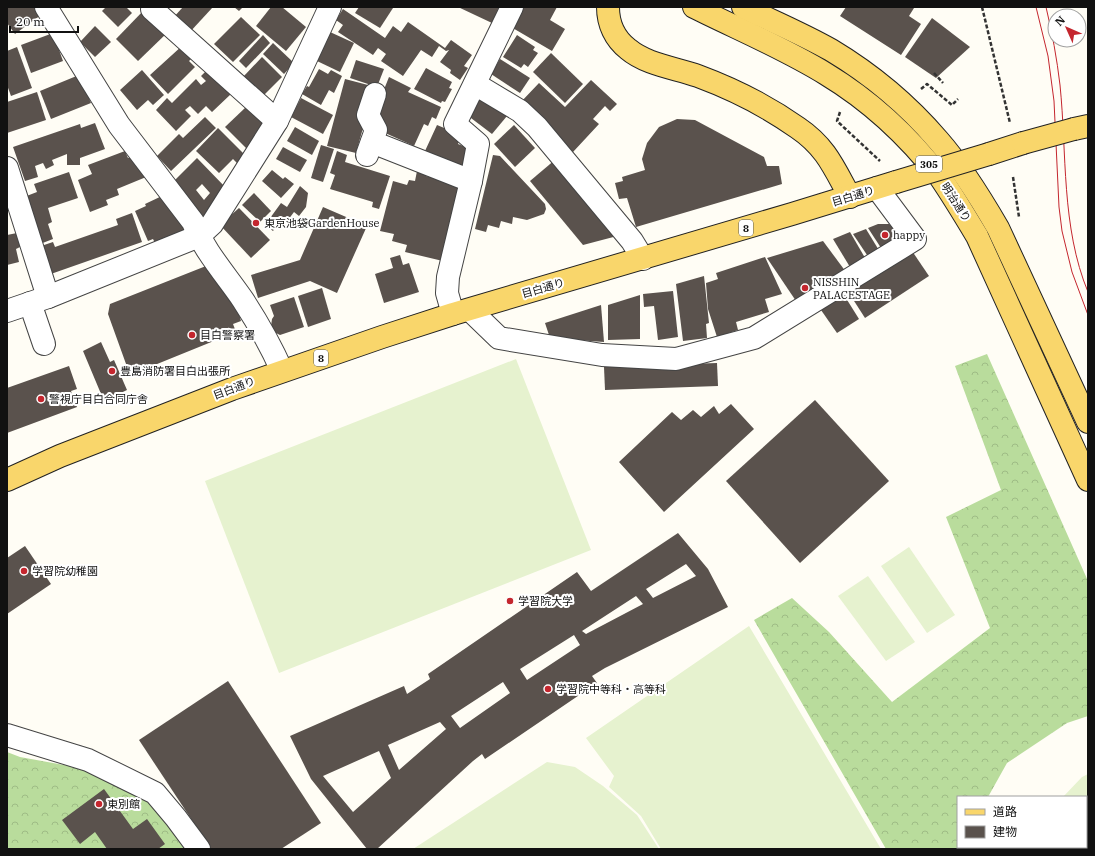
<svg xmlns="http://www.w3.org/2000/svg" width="1095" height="856" viewBox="0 0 1095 856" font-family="'IBM Plex Serif','Noto Sans JP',serif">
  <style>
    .forest { fill: url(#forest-crowns) }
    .pitch { fill: #e6f2cf }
    .building { fill: #5a524d; fill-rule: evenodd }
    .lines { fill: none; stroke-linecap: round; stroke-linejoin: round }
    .minor-casing { stroke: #444; stroke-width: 24 }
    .major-casing { stroke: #222; stroke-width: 24 }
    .path { stroke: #333; stroke-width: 2.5; stroke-dasharray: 4 2; stroke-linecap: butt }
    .minor { stroke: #fff; stroke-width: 22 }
    .major { stroke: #f9d66b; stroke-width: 22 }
    .tram { stroke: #c4262e; stroke-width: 1 }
    .major-bridge-casing { stroke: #222; stroke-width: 24; stroke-linecap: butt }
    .major-bridge { stroke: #f9d66b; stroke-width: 22 }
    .poi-dot { fill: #c4262e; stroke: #fff; stroke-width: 1.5 }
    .labels { text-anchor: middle; stroke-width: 4; stroke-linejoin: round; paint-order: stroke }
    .shield { fill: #fff; stroke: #585858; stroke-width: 1 }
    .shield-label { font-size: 10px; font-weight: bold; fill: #111 }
    .street-label { font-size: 11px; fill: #111; stroke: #fff }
    .poi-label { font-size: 11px; fill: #111; stroke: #fff; text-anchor: start }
  </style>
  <defs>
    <pattern id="forest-crowns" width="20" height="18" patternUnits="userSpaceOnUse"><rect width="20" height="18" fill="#b9dc9c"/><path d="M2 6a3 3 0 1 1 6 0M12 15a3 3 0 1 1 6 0" fill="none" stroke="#9ebc85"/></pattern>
  </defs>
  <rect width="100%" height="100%" fill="#fffdf5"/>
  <g class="forest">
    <path d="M987,354L1088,581V716L1067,723L1007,763L988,797H958V847H965L966,849H886L754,620L792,598L829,632L892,702L990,628L946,517L1001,490L955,366Z"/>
    <path d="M7,752L20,757L75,767L162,800L190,849H7Z"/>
  </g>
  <g class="pitch">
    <path d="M516,359L591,550L279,673L205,481Z"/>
    <path d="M909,547L955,615L927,633L881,566Z"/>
    <path d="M868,576L915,642L886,661L838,596Z"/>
    <path d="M749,626L881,849H661L641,816L609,787L614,776L586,738Z"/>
    <path d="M547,762L575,767L603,786L637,815L659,849H413Z"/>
    <path d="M1088,774V849H1059L1058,847H1086V797H1063L1082,777Z"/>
  </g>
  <g class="building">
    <path d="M7,7H35L41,15L15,34L7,23Z"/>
    <path d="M106,7H126L132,13L118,27L102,11Z"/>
    <path d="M183,7H213L189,33L173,18Z"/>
    <path d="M234,7H243L239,11Z"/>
    <path d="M271,7H282L306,27L286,51L256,26Z"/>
    <path d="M359,7H392L393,8L380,28L355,13Z"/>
    <path d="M458,7H499L492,23Z"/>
    <path d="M523,7H557L550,20L565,29L552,51L511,27Z"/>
    <path d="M846,7H912L914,8L909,16L921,24L901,55L840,16Z"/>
    <path d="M145,9L168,32L138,61L116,39Z"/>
    <path d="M343,9L385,38L393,26L401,32L408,22L445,48L451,40L472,55L464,66L468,68L460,80L450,73L451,70L440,62L449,50L446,51L439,46L432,57L421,50L403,76L381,61L386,54L378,48L373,55L338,32L343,25L336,20Z"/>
    <path d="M241,17L260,35L233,62L214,44Z"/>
    <path d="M932,18L970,47L936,78L905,57Z"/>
    <path d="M95,26L111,42L95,57L80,42Z"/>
    <path d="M330,32L354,43L340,72L317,61Z"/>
    <path d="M53,33L63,61L31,73L21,45Z"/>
    <path d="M263,35L270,43L246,68L239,61Z"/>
    <path d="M517,35L535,47L533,50L538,53L528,67L524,64L521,68L503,57Z"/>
    <path d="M273,43L294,63L284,74L263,54Z"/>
    <path d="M183,45L194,56L189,61L195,67L168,94L150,75Z"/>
    <path d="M17,47L32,88L11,96L7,85V51Z"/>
    <path d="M551,53L583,84L565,103L533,72Z"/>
    <path d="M262,57L282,77L263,96L243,77Z"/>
    <path d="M500,59L530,78L520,93L491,74Z"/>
    <path d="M356,60L384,69L377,87L350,78Z"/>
    <path d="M426,68L452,82L449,88L452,89L445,102L442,101L441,103L414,89Z"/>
    <path d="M319,69L328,74L331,70L342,76L334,93L329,90L321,105L302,94L307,86L309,87Z"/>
    <path d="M142,70L164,95L153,105L148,100L137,110L120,90Z"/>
    <path d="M206,71L231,94L212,112L206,106L198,114L190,106L185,110L191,116L176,131L156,110L167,98L172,103L196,79L201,85L206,81L201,76Z"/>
    <path d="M79,75L91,103L51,119L40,91Z"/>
    <path d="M389,77L411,88L408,92L441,107L436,119L432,117L428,126L424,124L414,146L383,132L375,112Z"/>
    <path d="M345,79L368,85L359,119L365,121L356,153L327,146Z"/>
    <path d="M591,80L617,104L610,111L605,106L593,119L599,124L573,152L520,103L539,83L565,107Z"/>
    <path d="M37,92L46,120L7,133V102Z"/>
    <path d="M481,96L507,116L492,134L467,115Z"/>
    <path d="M301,98L333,115L323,134L291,117Z"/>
    <path d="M246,107L266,127L248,150L225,127Z"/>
    <path d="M205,117L216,128L171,171L157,156L179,134L183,138Z"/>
    <path d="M677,119L695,120L764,157L767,166H779L782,184L636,227L627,198L619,199L615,183L623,181L622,177L645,170L642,159L647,143L659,127Z"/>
    <path d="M95,123L105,149L80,158V165H67V154L52,160L54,165L46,169L43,163L35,166L38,177L25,181L13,147L80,124L81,128Z"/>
    <path d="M437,125L461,135L458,144L471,149L463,167L425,151Z"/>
    <path d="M514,125L535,148L515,167L494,144Z"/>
    <path d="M295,127L319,141L312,155L287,141Z"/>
    <path d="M218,128L246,156L238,164L233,159L219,173L196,151Z"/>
    <path d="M321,145L334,149L323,182L311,178Z"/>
    <path d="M283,147L307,160L300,172L276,159Z"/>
    <path d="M125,151L128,158L136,155L151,175L117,189L119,195L106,200L108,205L90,212L78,180L92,174L88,165Z"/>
    <path d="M337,151L347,155L345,162L390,176L379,209L372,207L373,202L330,189L335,175L330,173Z"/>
    <path d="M493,155L500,156L545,204L546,209L544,214L527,220L513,217L512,224L501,221L499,228L488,225L486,232L475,229Z"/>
    <path d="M197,158L228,190L208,214L203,216L200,215L174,181ZM202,184L210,193L204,200L196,190Z"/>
    <path d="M556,159L621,235L583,245L530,181Z"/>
    <path d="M272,170L283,179L285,177L294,184L281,198L262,181Z"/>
    <path d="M417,171L427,173L426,176L467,187L447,262L405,252L407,245L392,241L394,234L380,231L393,181L407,185L409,180L415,181Z"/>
    <path d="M69,172L78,198L48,208L52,222L48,224L53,239L40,244L24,197L37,192L34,184Z"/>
    <path d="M300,186L308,193L306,207L299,216L294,212L288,220L283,217L273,231L265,225L281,203L287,207Z"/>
    <path d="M254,193L271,211L260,222L242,205Z"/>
    <path d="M164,195L189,229L156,245L153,239L148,241L135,211L146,206L145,204Z"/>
    <path d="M323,207L367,226L337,293L310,281L258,298L251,275L300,260Z"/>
    <path d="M239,208L270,240L251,258L220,225Z"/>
    <path d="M132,213L142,242L48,275L38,247L53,242L55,247L118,225L116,219Z"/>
    <path d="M878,224H889L900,235L883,251L868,228Z"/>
    <path d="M866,229L880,252L871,261L853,234Z"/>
    <path d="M850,232L868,263L853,272L833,239Z"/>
    <path d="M17,233L20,247L16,249L19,262L7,265V235Z"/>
    <path d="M823,241L846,272L798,304L767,258Z"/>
    <path d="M910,248L929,276L865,318L847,290Z"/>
    <path d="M400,255L403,265L409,263L419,292L384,303L375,274L393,268L390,258Z"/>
    <path d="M765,257L782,294L765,299L769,312L736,322L738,330L717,337L708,309L706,283L718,279L716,273Z"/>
    <path d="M206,266L236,303L241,321L233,324L236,332L130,375L108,314L110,304Z"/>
    <path d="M704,276L709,323L706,324L707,338L683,341L676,284Z"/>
    <path d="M322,288L331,319L308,327L298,296Z"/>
    <path d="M673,291L678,337L658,340L654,306L644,307L643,294Z"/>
    <path d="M640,295V339L608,340V305Z"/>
    <path d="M844,295L859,319L837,333L821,310Z"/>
    <path d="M294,297L304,327L280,335L276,333L271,326L272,319L274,316L270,305Z"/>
    <path d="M601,305L604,342L550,338L545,323Z"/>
    <path d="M101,342L110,362L114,360L127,390L104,401L83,351Z"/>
    <path d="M717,363L718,386L605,390L604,367Z"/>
    <path d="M69,366L77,389L71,391L77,407L7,433V388Z"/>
    <path d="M815,400L889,481L800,563L726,481Z"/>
    <path d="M731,404L754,429L664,512L619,462L672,412L681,420L693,410L701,417L714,406L719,414Z"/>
    <path d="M678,533L708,569L728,607L605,668L592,676L597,683L485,759L482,754L473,761L377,849H367L311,779L290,736L404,686L407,694L430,679L428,674L577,572L591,591ZM686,564L696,576L653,598L646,589ZM636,596L643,604L586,634L582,631ZM574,635L580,645L527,680L520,669ZM503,682L510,693L460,728L451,716ZM440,722L446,729L399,770L388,745ZM379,751L391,778L353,812L323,776Z"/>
    <path d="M25,546L51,584L7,614V558Z"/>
    <path d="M228,681L321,823L281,849H211L139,740Z"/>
    <path d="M104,789L133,829L147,819L165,844L158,849H107L95,832L80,844L62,820Z"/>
    <path d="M1003,847H1052L1053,849H1004Z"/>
  </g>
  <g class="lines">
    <defs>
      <g id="minor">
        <path d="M46,7L119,125L193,222C204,251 226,275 243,300C258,323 271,346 282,371"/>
        <path d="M152,9L277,121"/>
        <path d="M475,84L520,111L537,127L632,241L643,259"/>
        <path d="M372,142L471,181"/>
        <path d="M367,155L376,130L368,115L375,94"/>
        <path d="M7,168L48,297"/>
        <path d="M30,303L44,344"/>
        <path d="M470,310L499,338L602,355L676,359L754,338L915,239L877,188"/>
        <path d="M7,311L48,297L199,236L212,224L277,121L330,7"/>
        <path d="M453,314L447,293L448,277L471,181L478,144L455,124L512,7"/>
        <path d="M7,735L88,760L155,793L176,818L199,849"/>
      </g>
      <g id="major">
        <path d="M608,7C608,24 615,39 628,49C647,65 676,68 698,76C733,89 767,106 798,128C826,147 834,168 850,197"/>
        <path d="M694,7C738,29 784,48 826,74C869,100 909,137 940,177C953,196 965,216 977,236L1088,480"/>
        <path d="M743,7C772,21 803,34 831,50C871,74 908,105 938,140C961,166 980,197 998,228L1088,422"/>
        <path d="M1074,129L1088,126"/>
        <path d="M989,154L1023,143"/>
        <path d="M7,480L60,456L232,389L382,337L453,314L792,214L896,182"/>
      </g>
    </defs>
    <use href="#minor" class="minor-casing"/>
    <use href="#major" class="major-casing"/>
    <g class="path">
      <path d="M982,7L1010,123"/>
      <path d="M934,73L943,83"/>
      <path d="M921,89L927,84L952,105L958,99"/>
      <path d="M840,112L837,121L880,161"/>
      <path d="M1013,177L1019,217"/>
    </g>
    <use href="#minor" class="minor"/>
    <use href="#major" class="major"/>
    <g class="tram">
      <path d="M1036,7L1048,56L1054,101L1059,207L1062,231L1072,272L1088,315"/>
      <path d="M1046,7C1052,32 1057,59 1060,85C1067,153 1061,227 1088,292"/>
    </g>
    <defs>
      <g id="major-bridge">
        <path d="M1023,143L1074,129"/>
        <path d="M896,182L989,154"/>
      </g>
    </defs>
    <use href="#major-bridge" class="major-bridge-casing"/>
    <use href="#major-bridge" class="major-bridge"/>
  </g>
  <g class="poi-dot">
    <circle cx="256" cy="223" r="4"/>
    <circle cx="885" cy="235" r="4"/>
    <circle cx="805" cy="288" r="4"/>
    <circle cx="192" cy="335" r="4"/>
    <circle cx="112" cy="371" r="4"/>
    <circle cx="41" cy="399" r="4"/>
    <circle cx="24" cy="571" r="4"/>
    <circle cx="510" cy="601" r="4"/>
    <circle cx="548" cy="689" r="4"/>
    <circle cx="99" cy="804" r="4"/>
  </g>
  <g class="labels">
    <g class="shield">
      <rect x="916" y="156" width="26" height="16" rx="3"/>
      <rect x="739" y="220" width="14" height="16" rx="3"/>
      <rect x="314" y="350" width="14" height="16" rx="3"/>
    </g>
    <g class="shield-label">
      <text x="929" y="168">305</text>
      <text x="746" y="232">8</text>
      <text x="321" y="362">8</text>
    </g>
    <g class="street-label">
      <text transform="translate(853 196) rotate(-17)" y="4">目白通り</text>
      <text transform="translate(956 202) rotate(57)" y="4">明治通り</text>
      <text transform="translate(543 288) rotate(-16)" y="4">目白通り</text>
      <text transform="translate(234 388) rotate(-21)" y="4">目白通り</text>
    </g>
    <g class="poi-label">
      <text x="264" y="227">東京池袋GardenHouse</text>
      <text x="893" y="239">happy</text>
      <text x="813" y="286">NISSHIN<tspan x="813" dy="13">PALACESTAGE</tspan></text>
      <text x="200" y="339">目白警察署</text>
      <text x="120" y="375">豊島消防署目白出張所</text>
      <text x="49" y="403">警視庁目白合同庁舎</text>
      <text x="32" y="575">学習院幼稚園</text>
      <text x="518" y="605">学習院大学</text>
      <text x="556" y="693">学習院中等科・高等科</text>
      <text x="107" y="808">東別館</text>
    </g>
  </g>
  <rect width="1095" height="856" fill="none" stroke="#111111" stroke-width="16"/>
  <rect x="957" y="796" width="130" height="52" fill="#ffffff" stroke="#a0a0a0"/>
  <rect x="965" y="809" width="20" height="6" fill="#f9d66b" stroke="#a0a0a0"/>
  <text x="993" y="816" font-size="12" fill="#111111">道路</text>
  <rect x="965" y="826" width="20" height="12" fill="#5a524d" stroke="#a0a0a0"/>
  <text x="993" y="836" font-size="12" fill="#111111">建物</text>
  <g transform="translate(1067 28) rotate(315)"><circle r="19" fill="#ffffff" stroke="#a0a0a0"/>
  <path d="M0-3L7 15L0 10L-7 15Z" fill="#c4262e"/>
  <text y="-6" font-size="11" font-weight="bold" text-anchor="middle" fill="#111111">N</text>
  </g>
  <path d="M10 26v6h68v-6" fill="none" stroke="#111111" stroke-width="2"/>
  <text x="16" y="26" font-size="12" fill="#111111" stroke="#ffffff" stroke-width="3" paint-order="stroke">20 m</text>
</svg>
